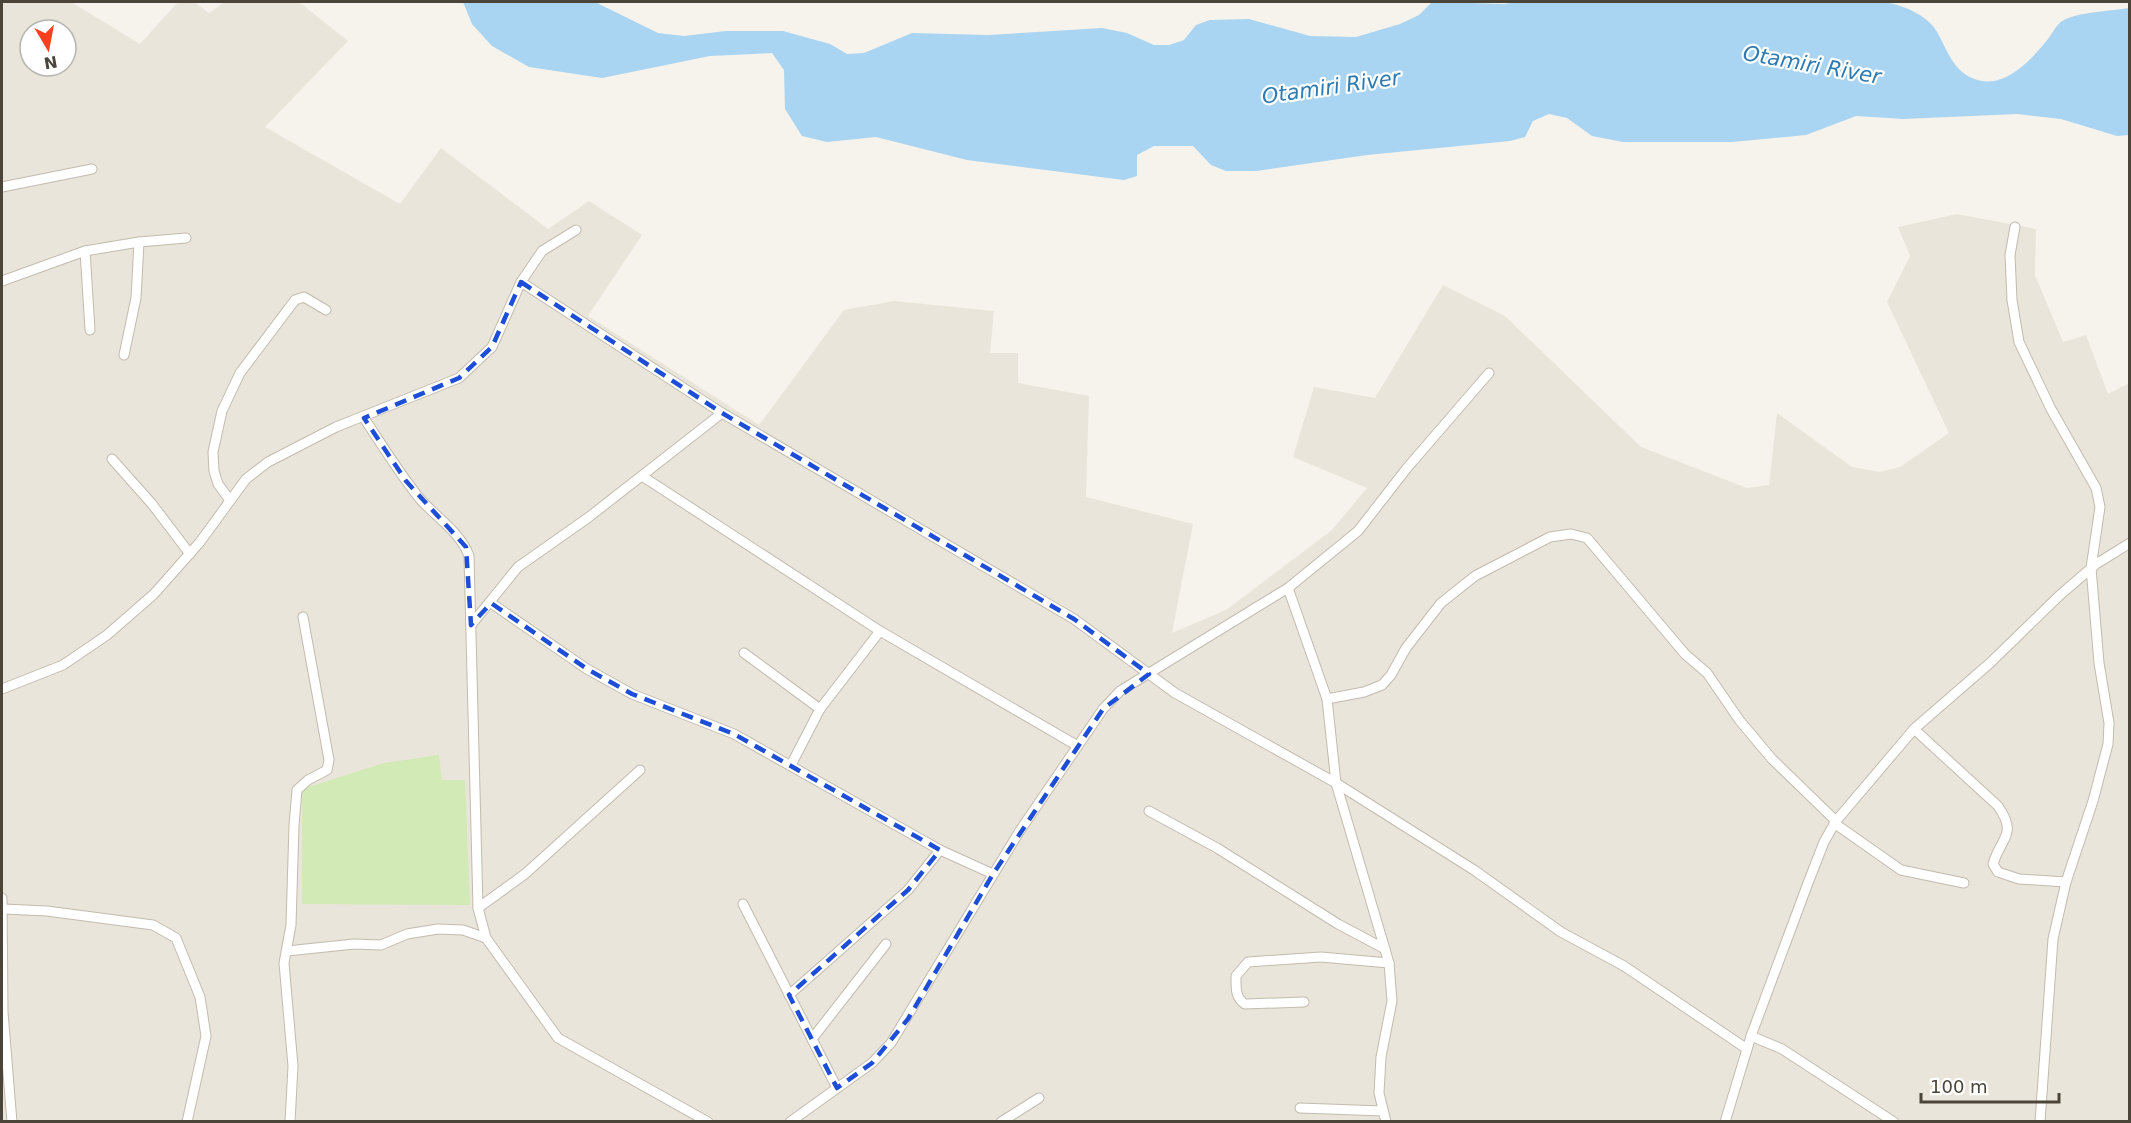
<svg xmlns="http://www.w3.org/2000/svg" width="2131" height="1123" viewBox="0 0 2131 1123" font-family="'DejaVu Sans',sans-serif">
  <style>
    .residential { fill: #eae5da; fill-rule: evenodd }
    .green { fill: #d2eab5 }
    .water { fill: #a9d4f2 }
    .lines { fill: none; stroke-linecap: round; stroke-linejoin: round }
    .minor-casing { stroke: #c2bbae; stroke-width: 11 }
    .minor { stroke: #fff; stroke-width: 9 }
    .marked { fill: none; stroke: #1d4ed8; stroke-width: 4.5; stroke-dasharray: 12 8; stroke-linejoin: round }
    .labels { text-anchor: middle; stroke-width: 4.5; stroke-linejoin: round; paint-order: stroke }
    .water-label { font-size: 21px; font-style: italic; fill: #2e7ab2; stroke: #fff }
  </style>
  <rect width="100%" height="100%" fill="#f6f3ec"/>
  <path class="residential" d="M2,2H71L140,44L178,2H194L209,13L225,2H299L348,41L265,127L400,204L441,148L548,229L589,201L642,235L588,316L759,425L844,310L894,301L994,311L990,353H1018V383L1089,396L1086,497L1193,524L1172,633L1226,610L1332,530L1367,488L1293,457L1314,387L1375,398L1443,285L1505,316L1641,447L1747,488L1769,485L1777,413L1852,467L1880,472L1900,467L1949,433L1887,302L1910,256L1898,227L1957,214L2036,229L2035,275L2063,342L2086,335L2108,394L2129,383V1121L2,1122ZM30,30H66V66H30Z"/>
  <path class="green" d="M439,755L442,780H465L470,905L302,904V789L384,763Z"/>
  <path class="water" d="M463,2H595L658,33L684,36L726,31H783L830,44L847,54L864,53L912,33L988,35L1102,28L1127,33L1154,45H1169L1184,40L1196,25L1210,20L1249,19L1310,36L1356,37L1400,24L1419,15L1432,2L1505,4L1515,2H1883C1901,4 1928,15 1937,32C1947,49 1952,69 1972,78C2003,92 2031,60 2048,39C2052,34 2057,24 2062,21C2077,12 2112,11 2129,8V135L2117,136L2061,119L2017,114L1903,119L1856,116L1806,135L1732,142H1623L1592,136L1567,118L1549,114L1533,121L1525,137L1510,141L1367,155L1257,171H1226L1211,165L1193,146H1154L1137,155V176L1124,180L967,160L876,137L827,142L802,136L785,109L784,70L772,53L710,56L602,78L529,67L492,46L472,24Z"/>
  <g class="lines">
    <defs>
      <g id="minor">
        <path d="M2,187L92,169"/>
        <path d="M2015,227L2010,255L2012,300L2019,342L2051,409L2096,488L2100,507L2091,568L2099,663L2109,723L2108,744L2093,801L2066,882L2053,939L2040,1122"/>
        <path d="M85,251L90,330"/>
        <path d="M2,281L85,251L139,242L186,238"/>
        <path d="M521,282L722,413L1074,619L1175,693L1336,783L1474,870L1561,932L1624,966L1747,1049"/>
        <path d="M124,355L136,298L139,242"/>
        <path d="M364,418C382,445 399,473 420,499C436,517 461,533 469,556L478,908L486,938L558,1038L708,1122"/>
        <path d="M112,459L152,504L190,554"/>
        <path d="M642,476L880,631L1076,745"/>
        <path d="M229,499L218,484L214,471L213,452L222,411L240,373L295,300L304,297L326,310"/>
        <path d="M1288,588L1327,699L1336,783L1389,963L1392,1001L1381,1057L1379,1093L1386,1122"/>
        <path d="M491,603L587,669L632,694L734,734L940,850L993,874"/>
        <path d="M471,625L518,567L589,517L722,413"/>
        <path d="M744,653L820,709"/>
        <path d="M2,689L63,665L107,635L154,594L200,542L246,479L268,462L336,427L459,378L492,347L521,282L542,251L576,230"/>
        <path d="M1327,699L1364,692L1382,685L1391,675L1406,648L1441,603L1475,576L1550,537L1571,534L1587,538L1685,654L1707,673L1740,721L1772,759L1836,821"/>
        <path d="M1914,729L1998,806C2018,835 2001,837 1993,864L1998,872L2019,879L2066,882"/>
        <path d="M791,765L820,709L880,631"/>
        <path d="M1149,811L1217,848L1338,924L1385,949"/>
        <path d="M1834,823L1901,870L1964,883"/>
        <path d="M2,898L3,1012L12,1122"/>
        <path d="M743,904L837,1088"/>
        <path d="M478,908L525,874L640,770"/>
        <path d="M3,909L47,911L153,925L176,938L200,997L206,1036L187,1122"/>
        <path d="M287,951L354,944L381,945L407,934L438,929L463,930L486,938"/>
        <path d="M789,995L908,890L940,850"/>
        <path d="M1304,1002L1245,1004C1235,998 1236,987 1236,976L1248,962L1321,957L1389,963"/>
        <path d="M1751,1036L1782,1049L1894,1122"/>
        <path d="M812,1039L886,944"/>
        <path d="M1300,1108L1383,1111"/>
        <path d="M290,1122L293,1066L284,963L291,925L294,825L297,790L308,780L327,770L329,760L303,617"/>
        <path d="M790,1122L872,1063L891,1043L1019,832L1103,709L1120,691L1288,588L1358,531L1407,468L1489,373"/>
        <path d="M1001,1122L1039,1098"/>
        <path d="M1725,1122L1751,1036L1808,883L1824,842L1836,821L1914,729L1990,663L2060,595L2096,564L2130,543"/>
      </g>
    </defs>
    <use href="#minor" class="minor-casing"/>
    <use href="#minor" class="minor"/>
  </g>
  <path class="marked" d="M521,282L722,413L1074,619L1149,674L1103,709L993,874L908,1019L872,1063L837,1088L789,995L908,890L940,850L734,734L632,694L587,669L491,603L471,625L466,547L406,481L364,418L459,378L492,347Z"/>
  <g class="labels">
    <g class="water-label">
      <text transform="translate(1812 65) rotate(10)" y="7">Otamiri River</text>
      <text transform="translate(1331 87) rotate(-8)" y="7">Otamiri River</text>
    </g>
  </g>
  <rect width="2131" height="1123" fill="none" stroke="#4b4439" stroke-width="6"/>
  <g transform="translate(48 48) rotate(170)"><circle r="28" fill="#ffffff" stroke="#b7b4b0" stroke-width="1.5"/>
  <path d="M0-4.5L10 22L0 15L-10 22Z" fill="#fc3f1d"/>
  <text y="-9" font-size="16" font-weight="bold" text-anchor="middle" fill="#4b4439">N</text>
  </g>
  <path d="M1921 1093v9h138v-9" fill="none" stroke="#4b4439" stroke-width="3"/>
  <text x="1930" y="1093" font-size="18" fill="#4b4439" stroke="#ffffff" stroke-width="4.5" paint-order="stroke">100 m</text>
</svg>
